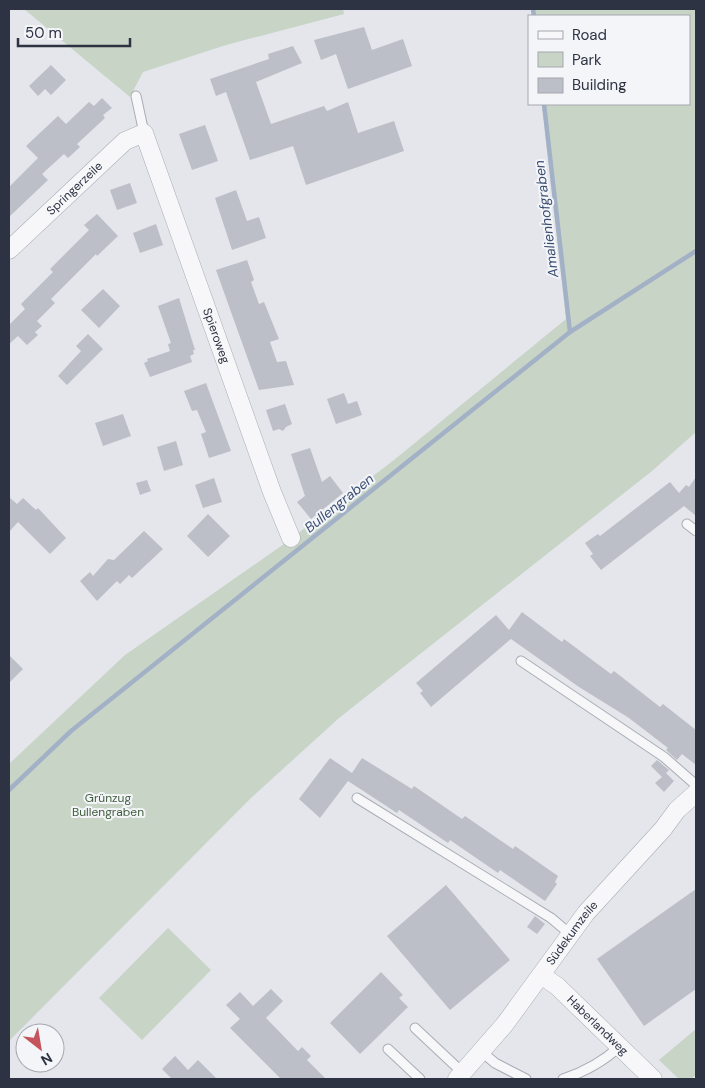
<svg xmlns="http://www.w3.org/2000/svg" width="705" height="1088" viewBox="0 0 705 1088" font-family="'DM Sans',sans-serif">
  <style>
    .green { fill: #c8d4c6 }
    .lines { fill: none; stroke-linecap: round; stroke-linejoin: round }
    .stream { stroke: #a3b1c7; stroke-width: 4.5 }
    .building { fill: #bcbfc7 }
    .service-casing { stroke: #a9adb5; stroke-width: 11 }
    .minor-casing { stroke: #a9adb5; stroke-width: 19 }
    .service { stroke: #f7f7f9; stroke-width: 9 }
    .minor { stroke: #f7f7f9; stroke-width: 18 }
    .labels { text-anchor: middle; stroke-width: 4; stroke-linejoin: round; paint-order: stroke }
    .street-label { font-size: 12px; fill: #2d3342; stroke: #f4f5f8 }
    .park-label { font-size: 12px; fill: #3f5d3c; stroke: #f4f5f8 }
    .water-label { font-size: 14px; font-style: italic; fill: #3a4e73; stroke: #f4f5f8 }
  </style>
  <rect width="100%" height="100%" fill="#e4e6eb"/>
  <g class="green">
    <path d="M24,9H343L344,14L226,45L143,72L130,97Z"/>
    <path d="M531,9H696V432L652,471L339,718L251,798L9,1041V764L125,655L284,544L394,460L566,319L542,104H689V16H532Z"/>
    <path d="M168,928L211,970L142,1040L99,998Z"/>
    <path d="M696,1029V1075L691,1079H679L659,1060Z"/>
  </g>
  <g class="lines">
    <g class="stream">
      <path d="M533,9L534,16"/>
      <path d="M544,104L570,332"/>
      <path d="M9,790L71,731L570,332L696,251"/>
    </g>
  </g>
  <g class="building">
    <path d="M364,27L372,50L403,39L412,66L348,89L336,54L321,60L314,40Z"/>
    <path d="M293,46L302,63L256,82L271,124L324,106L327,111L348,102L358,133L394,121L404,151L306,185L293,146L250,160L226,92L216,96L210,79L269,59L268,54Z"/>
    <path d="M51,65L66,80L51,95L45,89L38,96L29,86Z"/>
    <path d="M102,98L112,108L103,115L105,118L77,144L80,147L68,158L64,154L42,174L48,180L9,217V187L38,158L26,146L58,116L66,124L89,102L94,106Z"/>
    <path d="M205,125L218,161L192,170L179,134Z"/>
    <path d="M130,183L137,203L117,210L110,190Z"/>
    <path d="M236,190L247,221L259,217L266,238L232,250L215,198Z"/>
    <path d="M97,214L118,236L97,256L96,254L51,299L55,303L37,321L42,326L35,332L38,335L27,345L18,336L9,344V325L25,309L21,304L53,272L50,269L89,230L84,225Z"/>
    <path d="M156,224L163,245L140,253L133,233Z"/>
    <path d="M247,260L254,280L251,282L259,304L264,302L279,339L270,342L277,362L286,361L294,385L259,390L216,270Z"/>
    <path d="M103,289L120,306L99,328L81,310Z"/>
    <path d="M179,298L195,350H193L194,354L190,356L192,362L150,377L144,363L148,361L147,359L170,351L168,344L171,343L158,306Z"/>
    <path d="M88,334L103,349L67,385L58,376L81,351L76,346Z"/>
    <path d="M206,383L231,451L209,458L201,434L206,432L197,410L192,411L184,391Z"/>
    <path d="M344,393L348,404L357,401L362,415L336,424L327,399Z"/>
    <path d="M285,404L292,424L286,427L283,431L279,429L273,431L266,410Z"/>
    <path d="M123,414L131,436L103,446L95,423Z"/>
    <path d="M176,441L183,465L164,471L157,447Z"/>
    <path d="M310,448L322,482L330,476L343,493L311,519L297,502L305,496L291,454Z"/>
    <path d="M696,477V516L684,506L601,570L590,556L593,554L585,543L598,534L600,536L670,482L679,493L686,485L689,487Z"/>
    <path d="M214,478L222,502L203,508L195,485Z"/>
    <path d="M147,480L151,491L140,495L136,483Z"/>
    <path d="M9,497L17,504L23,498L36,510L38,508L66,538L50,554L18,522L9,532Z"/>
    <path d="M208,514L230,536L208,557L187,536Z"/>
    <path d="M144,531L163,549L132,578L129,575L120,584L117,581L97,601L80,581L90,572L93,576L108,559L114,560Z"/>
    <path d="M522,612L562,642L564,639L611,674L614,671L660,707L663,704L696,730V765L682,754L677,760L666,750L668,748L629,718L579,687L511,639L431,707L420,693L423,691L416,683L496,615L509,630Z"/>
    <path d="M9,655L23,669L9,683Z"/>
    <path d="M330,758L352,773L362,758L412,789L414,786L462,819L465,816L513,849L515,846L558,876L555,882L557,884L545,901L500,870L498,873L450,840L448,843L399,810L397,813L348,781L320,818L299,799Z"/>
    <path d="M657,760L669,770L666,773L674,781L664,792L655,783L662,777L651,766Z"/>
    <path d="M446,885L510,960L450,1010L387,936Z"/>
    <path d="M696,889V989L644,1026L597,959Z"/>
    <path d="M535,916L545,924L537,934L527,927Z"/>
    <path d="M381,972L403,995L399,998L408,1007L360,1054L330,1023Z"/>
    <path d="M271,989L283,1001L266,1018L298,1051L302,1047L311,1056L307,1060L326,1079H281L230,1028L240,1019L226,1005L240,992L253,1006Z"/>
    <path d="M175,1056L188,1070L198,1060L217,1079H172L162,1069Z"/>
  </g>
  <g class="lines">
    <defs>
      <g id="service">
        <path d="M136,96L144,133"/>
        <path d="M687,524L696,531"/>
        <path d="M521,661L664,757L696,785"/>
        <path d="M357,798L551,918L570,934"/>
        <path d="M415,1028L463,1073"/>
        <path d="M388,1049L420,1079"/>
        <path d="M482,1052L495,1063L526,1079"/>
        <path d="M563,1079C584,1072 603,1062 620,1046"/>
      </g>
      <g id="minor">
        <path id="s1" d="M9,250L125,141L144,133L272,492L291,538"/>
        <path id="s2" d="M541,975L557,986L653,1079"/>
        <path id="s3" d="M457,1079L505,1024L586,913L663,829L677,810L696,793"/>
      </g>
    </defs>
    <use href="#service" class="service-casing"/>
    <use href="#minor" class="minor-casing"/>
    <use href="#service" class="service"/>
    <use href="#minor" class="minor"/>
  </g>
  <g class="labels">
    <g class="street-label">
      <text dy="4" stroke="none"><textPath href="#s1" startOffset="90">Springerzeile</textPath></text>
      <text dy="4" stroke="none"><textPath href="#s1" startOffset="395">Spieroweg</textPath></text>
      <text dy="4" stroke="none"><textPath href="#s3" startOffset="186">Südekumzeile</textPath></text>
      <text dy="4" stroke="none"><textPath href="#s2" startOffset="76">Haberlandweg</textPath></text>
    </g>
    <g class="park-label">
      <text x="108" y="802">Grünzug<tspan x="108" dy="14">Bullengraben</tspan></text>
    </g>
    <g class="water-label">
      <text transform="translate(546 219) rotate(-97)" y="5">Amalienhofgraben</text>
      <text transform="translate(339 503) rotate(-39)" y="5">Bullengraben</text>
    </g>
  </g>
  <rect width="705" height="1088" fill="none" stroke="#2d3342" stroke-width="20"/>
  <rect x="528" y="15" width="162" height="90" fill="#f4f5f8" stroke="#a4a7af"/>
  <rect x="538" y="31" width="25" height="8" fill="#f7f7f9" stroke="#a4a7af"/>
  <text x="572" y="40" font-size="15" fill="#2d3342">Road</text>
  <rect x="538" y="52" width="25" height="15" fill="#c8d4c6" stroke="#a4a7af"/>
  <text x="572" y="65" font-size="15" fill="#2d3342">Park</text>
  <rect x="538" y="78" width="25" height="15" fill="#bcbfc7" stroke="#a4a7af"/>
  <text x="572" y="90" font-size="15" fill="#2d3342">Building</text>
  <g transform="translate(40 1048) rotate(149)"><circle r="24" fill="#f4f5f8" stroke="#a4a7af"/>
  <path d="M0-4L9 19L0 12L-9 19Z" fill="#c4555c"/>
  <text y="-8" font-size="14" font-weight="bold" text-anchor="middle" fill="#2d3342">N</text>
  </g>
  <path d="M18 38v8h112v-8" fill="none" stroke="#2d3342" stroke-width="2.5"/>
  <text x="25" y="38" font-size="15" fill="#2d3342" stroke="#f4f5f8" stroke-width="4" paint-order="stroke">50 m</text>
</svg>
